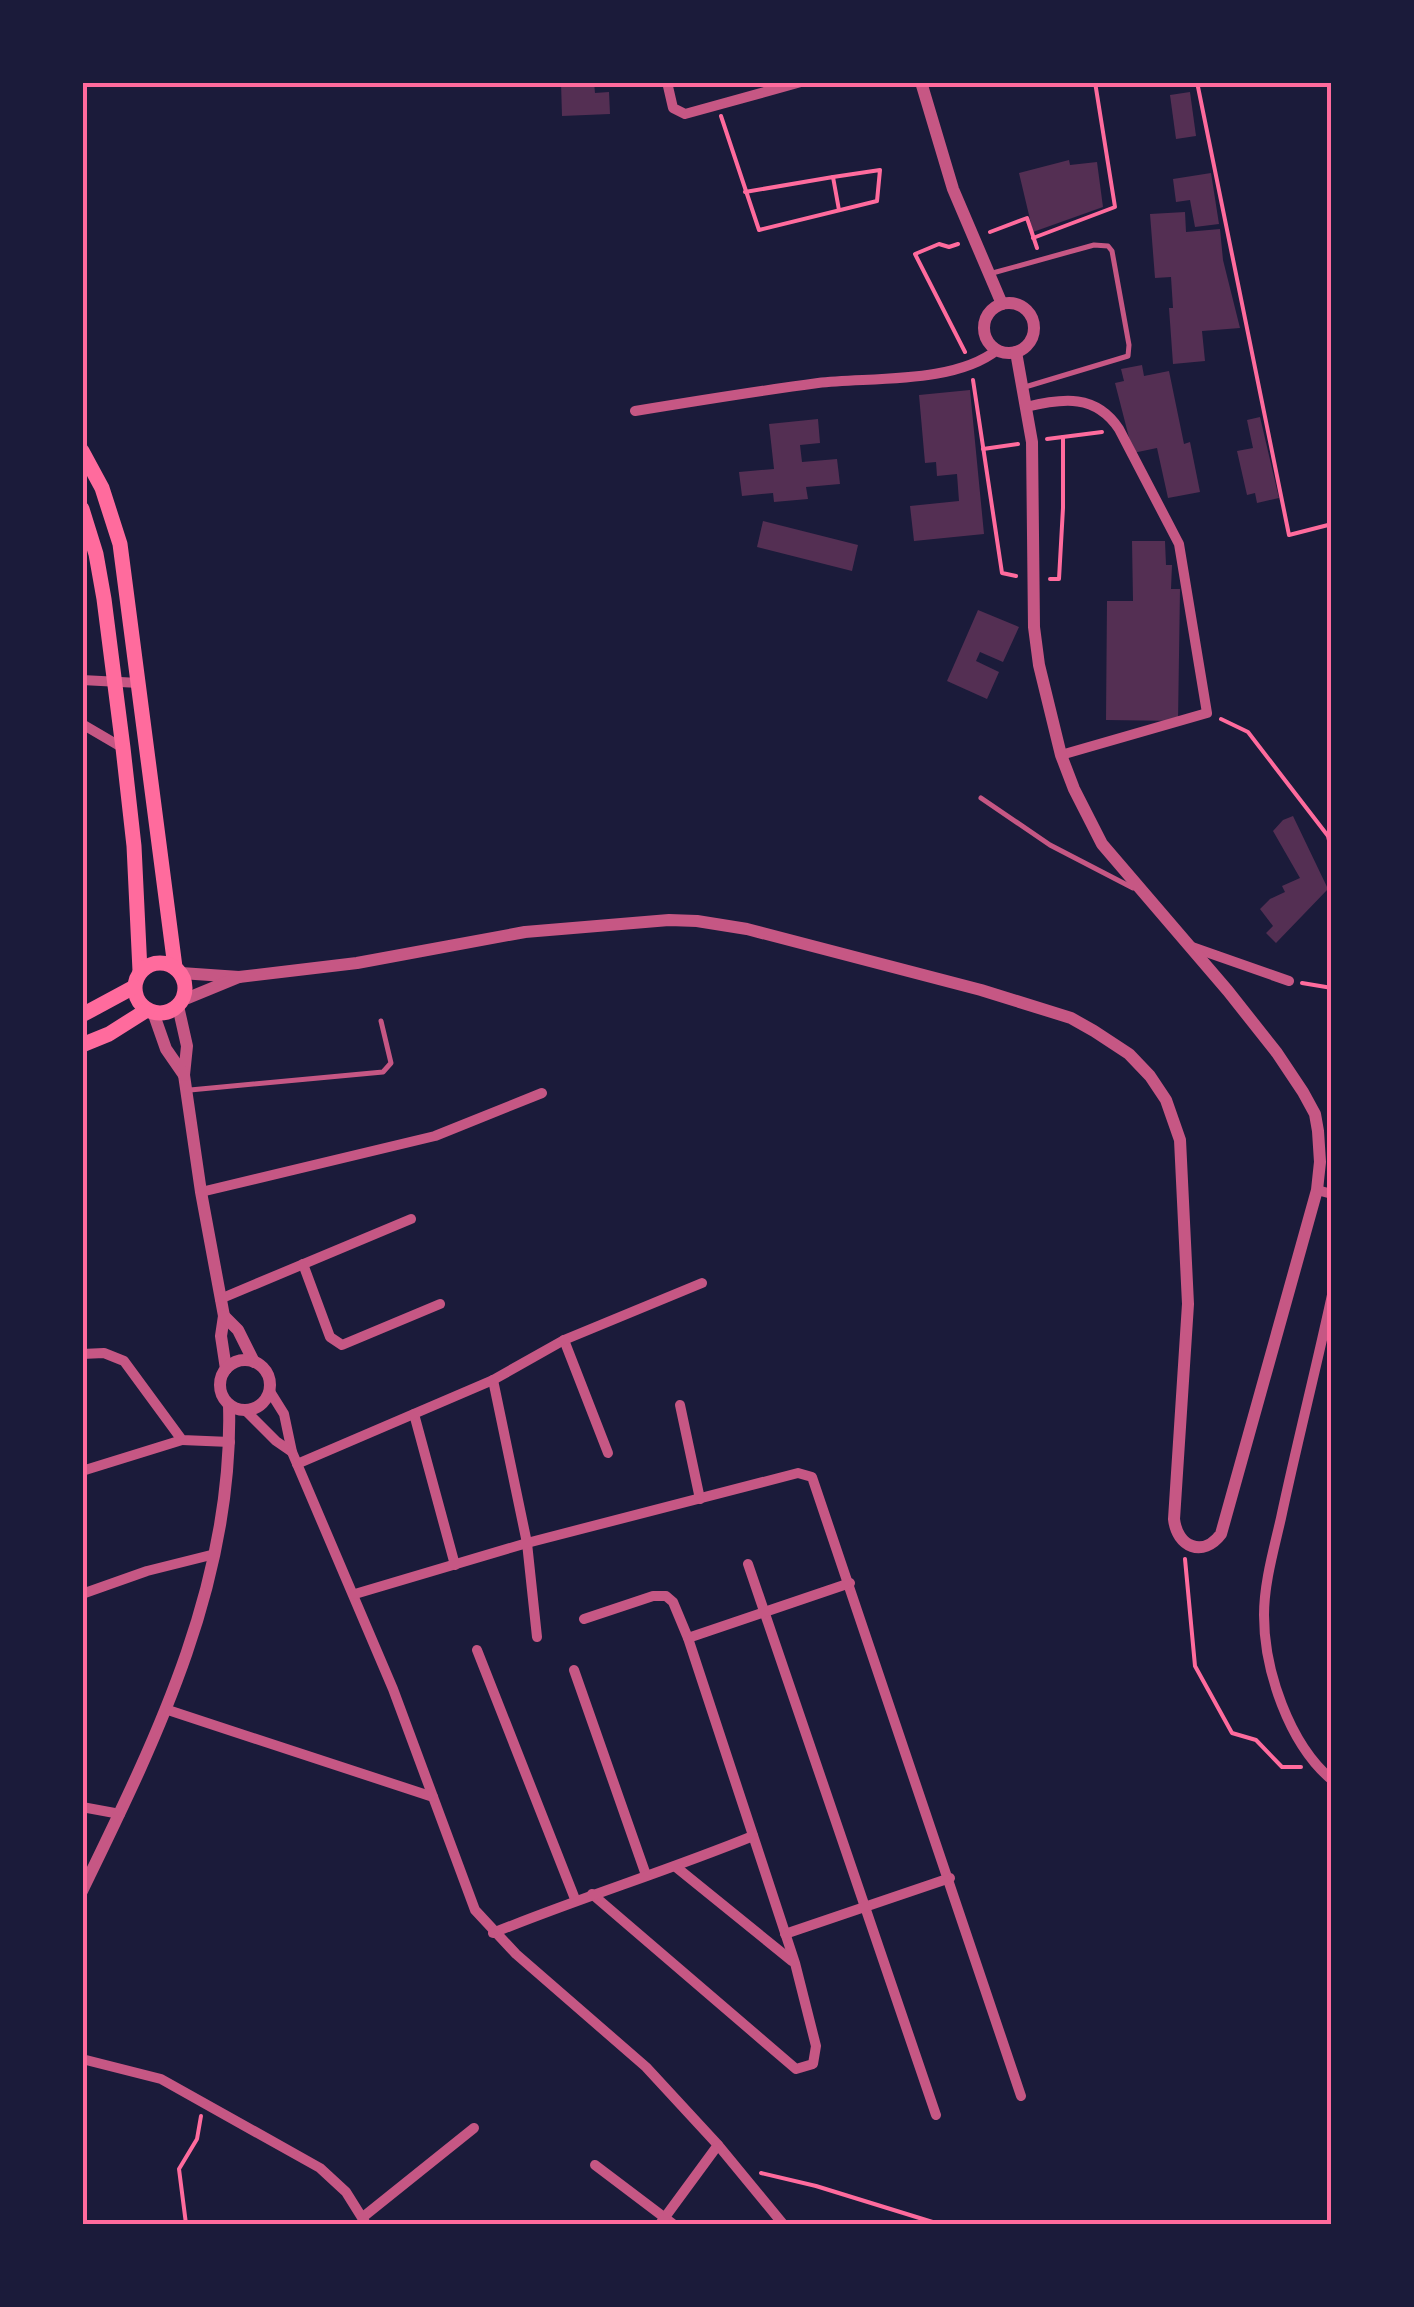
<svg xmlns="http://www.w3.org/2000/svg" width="1414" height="2307" viewBox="0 0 1414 2307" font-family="Raleway,sans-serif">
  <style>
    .building { fill: #542f53 }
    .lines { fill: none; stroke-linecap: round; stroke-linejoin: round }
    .path { stroke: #ff6b9d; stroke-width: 4 }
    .service { stroke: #c65784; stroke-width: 5 }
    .minor { stroke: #c65784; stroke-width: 10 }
    .tertiary { stroke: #c65784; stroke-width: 12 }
    .primary { stroke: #ff6b9d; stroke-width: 15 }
    .neatline { fill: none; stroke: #ff6b9d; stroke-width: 4 }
  </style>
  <rect width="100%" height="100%" fill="#1b1b3a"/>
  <g class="building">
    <path d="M561,82H594L595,93L609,92L610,114L562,116Z"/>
    <path d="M1190,92L1196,136L1176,139L1170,95Z"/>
    <path d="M1069,160L1070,165L1097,162L1103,207L1033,232L1019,173Z"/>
    <path d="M1211,173L1219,224L1195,227L1190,200L1176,202L1173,179Z"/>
    <path d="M1185,212L1186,232L1220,229L1223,260L1240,328L1202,331L1205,361L1173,364L1169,308H1173L1171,277L1155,278L1150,214Z"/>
    <path d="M1142,365L1144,376L1169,371L1184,444L1190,442L1200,492L1168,498L1157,448L1133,453L1115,383L1124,381L1121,369Z"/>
    <path d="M970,390L984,534L914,541L910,506L959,501L957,474L937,476L936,462L925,463L919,395Z"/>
    <path d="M1260,417L1279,498L1257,503L1255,493L1247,495L1237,451L1253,448L1247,420Z"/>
    <path d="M818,419L820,443L800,445L802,462L837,459L840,484L806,487L808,499L774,502L773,493L742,496L739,472L774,469L769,424Z"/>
    <path d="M763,521L858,545L852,571L757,547Z"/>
    <path d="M1132,541H1165L1166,565H1172L1171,589H1180L1178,721L1106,720L1107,601H1133Z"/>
    <path d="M978,610L1019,627L1003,662L980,652L976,661L999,672L987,699L947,681Z"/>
    <path d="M1293,816L1328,889L1276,943L1266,933L1273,926L1260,909L1270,899L1285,892L1282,886L1300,878L1273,831L1283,820Z"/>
  </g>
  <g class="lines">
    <g class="path">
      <path d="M1197,82L1289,535L1332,524"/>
      <path d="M721,116L759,230L877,201L880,170L833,177"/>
      <path d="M745,192L833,177L839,210"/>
      <path d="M990,232L1027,218L1037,248"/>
      <path d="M1033,238L1115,207L1095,82"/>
      <path d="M958,244L949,247L939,244L915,254L965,352"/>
      <path d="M973,380L1002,573L1016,576"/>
      <path d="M1047,439L1102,432"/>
      <path d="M983,449L1018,444"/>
      <path d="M1050,579H1059L1063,508V437"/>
      <path d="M1221,719L1248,732L1328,836L1332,853"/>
      <path d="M1302,983L1332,988"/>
      <path d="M1185,1559L1195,1666L1232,1733L1256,1740L1282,1767H1301"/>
      <path d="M761,2173L816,2186L939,2224"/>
      <path d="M186,2224L179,2169L197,2139L201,2116"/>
    </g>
    <g class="service">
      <path d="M989,274L1094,245L1108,246L1112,251L1129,345L1128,356L1025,387"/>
      <path d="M981,798L1050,845L1133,888"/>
      <path d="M190,1090L383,1072L391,1063L381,1021"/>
    </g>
    <g class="minor">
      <path d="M667,82L673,108L685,114L801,82"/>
      <path d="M1026,407C1063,398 1096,394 1119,429L1179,544L1207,713L1061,755"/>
      <path d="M635,411C696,401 757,391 818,383C872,377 954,384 997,350"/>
      <path d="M82,680L139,683"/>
      <path d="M82,724L123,748"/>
      <path d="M1192,947L1289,981"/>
      <path d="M1317,1190L1332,1194"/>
      <path d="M201,1192L435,1136L542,1093"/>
      <path d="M303,1264L330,1337L342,1345L440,1304"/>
      <path d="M1332,1295C1316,1369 1297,1443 1281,1518C1274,1549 1264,1583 1264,1615C1264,1670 1289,1744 1332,1780"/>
      <path d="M220,1299L411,1219"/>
      <path d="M564,1340L608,1453"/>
      <path d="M82,1354L104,1353L124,1361L182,1440L230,1442"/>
      <path d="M493,1380L527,1543L537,1637"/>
      <path d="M269,1390L284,1414L292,1452L393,1689L475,1910L516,1954L646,2067L718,2145L783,2224"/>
      <path d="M680,1405L700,1499"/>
      <path d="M245,1410L276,1441L292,1452"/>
      <path d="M414,1414L455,1565"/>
      <path d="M297,1464L493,1380L564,1340L702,1283"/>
      <path d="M82,1471L182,1440"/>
      <path d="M748,1564L936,2115"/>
      <path d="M82,1594L147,1571L215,1554"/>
      <path d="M355,1594L527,1543L798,1473L812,1477L1021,2096"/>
      <path d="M584,1619L653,1596H666L673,1602L688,1638L795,1963L816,2046L813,2064L796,2069L592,1894"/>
      <path d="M688,1638L850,1583"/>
      <path d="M477,1650L575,1899"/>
      <path d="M574,1670L646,1875"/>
      <path d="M168,1710L433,1797"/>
      <path d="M82,1807L120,1814"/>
      <path d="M676,1867L792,1961"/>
      <path d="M493,1933C579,1898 667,1871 753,1836"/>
      <path d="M785,1934L950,1878"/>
      <path d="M82,2059L161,2079L320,2168L346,2192L366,2224"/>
      <path d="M595,2165L673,2224"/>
      <path d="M363,2217L474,2128"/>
      <path d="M660,2224L718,2145"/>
    </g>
    <g class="tertiary">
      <path d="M921,82L953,189L1002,304"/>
      <circle cx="1009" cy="328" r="25"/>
      <path d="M181,973L239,977L357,963L525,932L669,920L697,921L747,929L981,990L1071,1018L1094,1031L1129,1054L1150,1076L1166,1100L1180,1140L1188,1304L1174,1519C1177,1547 1203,1558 1221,1534L1317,1190L1320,1162L1318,1131L1315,1114L1303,1092L1277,1053L1228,991L1102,844L1074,789L1061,755L1039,665L1034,627L1032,442L1016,352"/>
      <path d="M183,1000L239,977"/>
      <path d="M178,1006L187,1046L184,1075L201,1192L224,1316L221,1336L226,1369"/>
      <path d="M153,1012L166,1049L184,1075"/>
      <path d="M224,1316L238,1330L254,1362"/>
      <circle cx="245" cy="1385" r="25"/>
      <path d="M82,1891C157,1737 234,1581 229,1405"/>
    </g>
    <g class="primary">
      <path d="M82,451L102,488L120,544L175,967"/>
      <path d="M82,509L96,554L104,599L123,748L134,846L140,971"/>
      <circle cx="160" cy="988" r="25"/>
      <path d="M82,1015L134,987"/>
      <path d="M82,1045L109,1034L147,1010"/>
    </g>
  </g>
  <rect width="1414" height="2307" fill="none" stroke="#1b1b3a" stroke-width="170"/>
  <rect x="85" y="85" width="1244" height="2137" class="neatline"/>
</svg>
